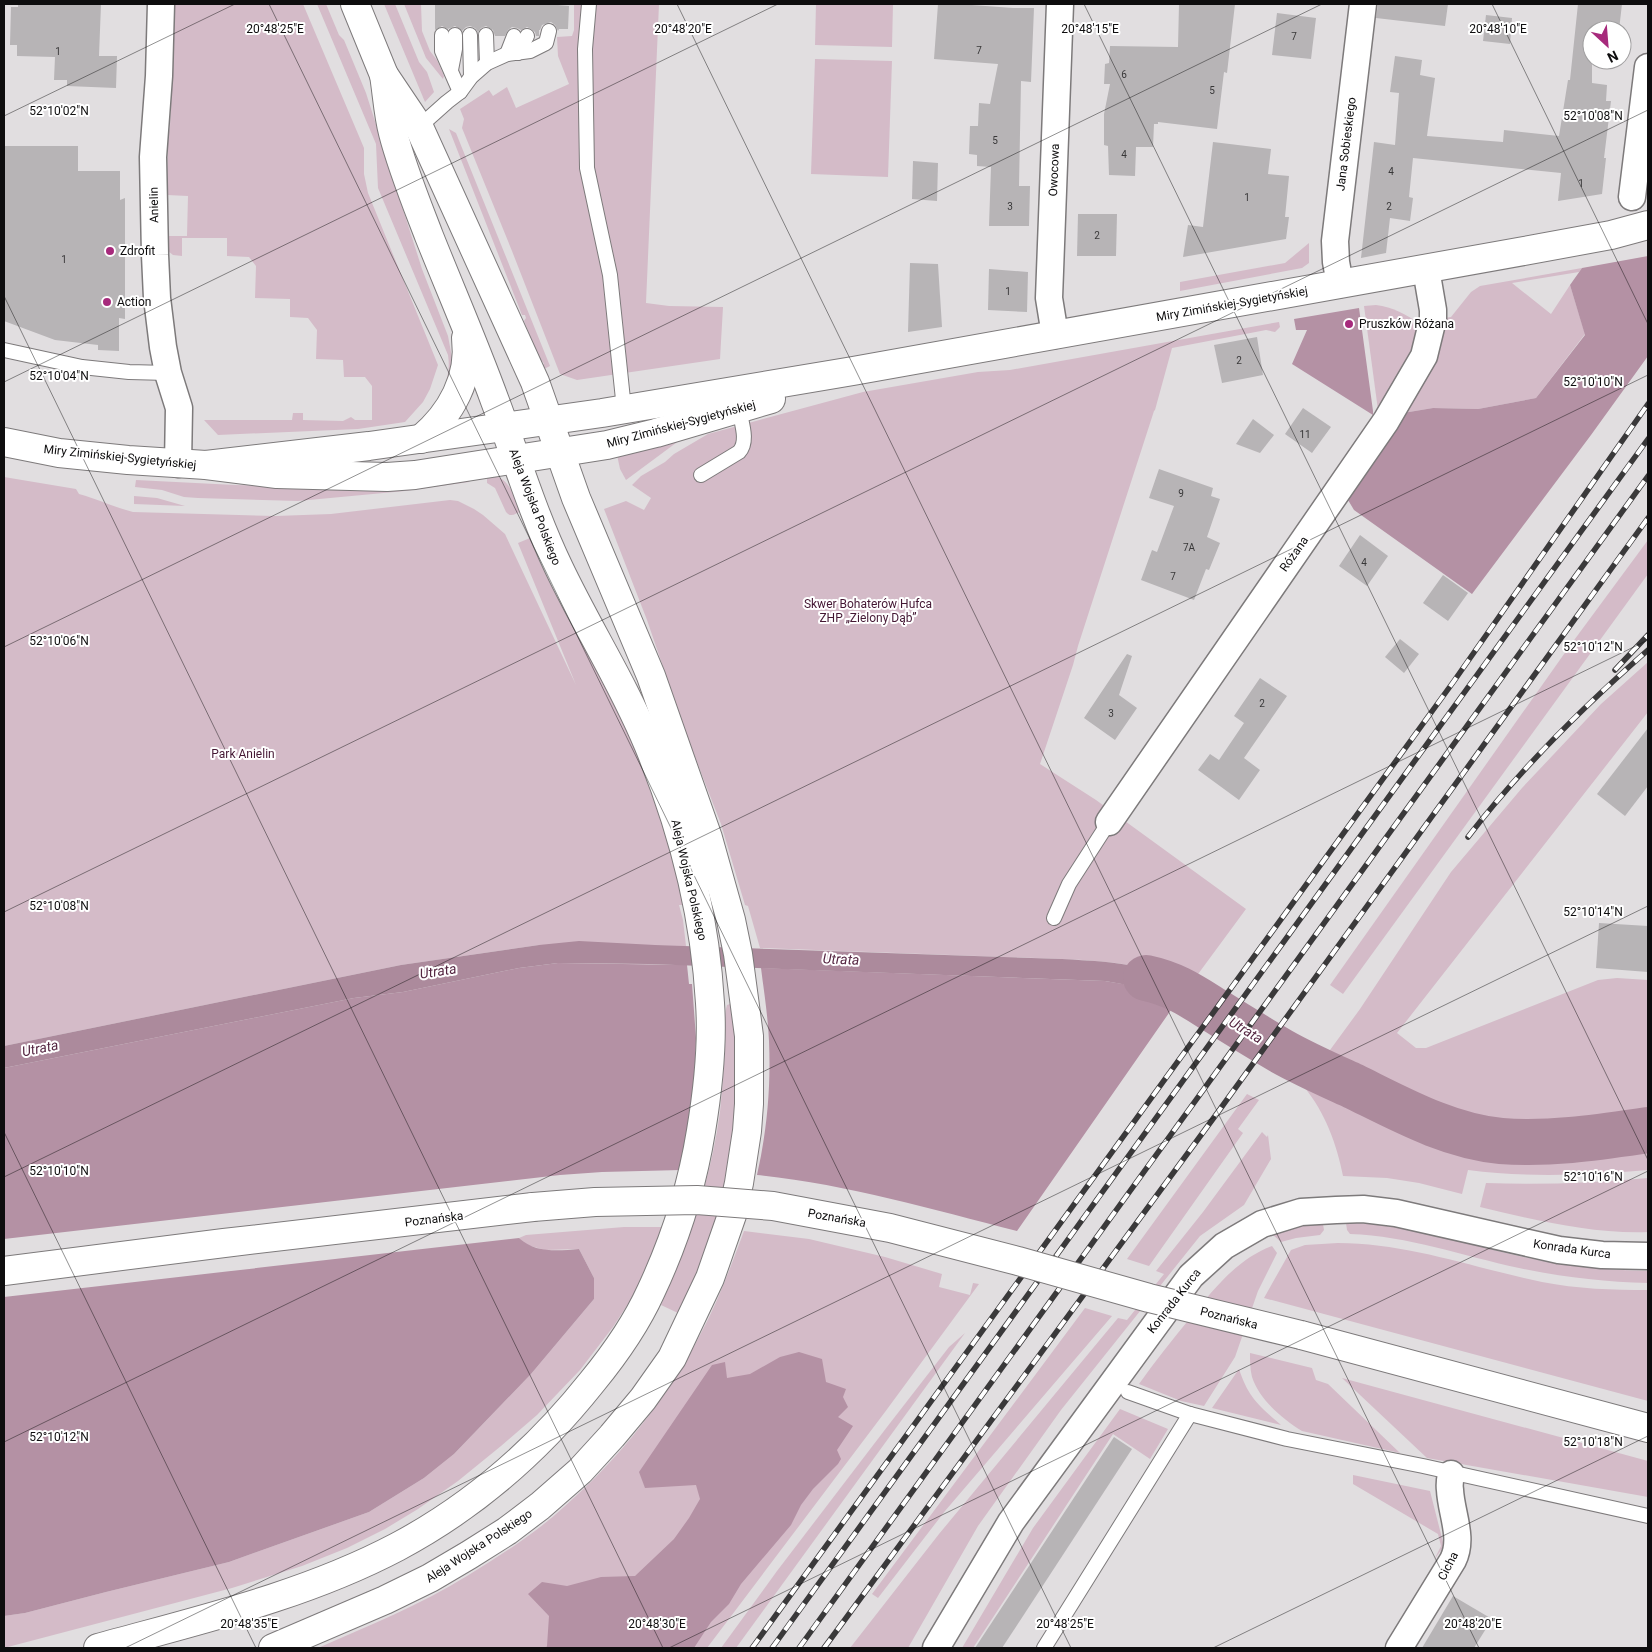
<svg xmlns="http://www.w3.org/2000/svg" width="1652" height="1652" viewBox="0 0 1652 1652" font-family="Roboto,sans-serif">
  <style>
    .green { fill: #d4bbc8 }
    .forest { fill: #b491a4 }
    .water { fill: #ac8a9c }
    .lines { fill: none; stroke-linecap: round; stroke-linejoin: round }
    .river { stroke: #ac8a9c; stroke-width: 46 }
    .building { fill: #b7b4b6 }
    .lane-casing { stroke: #7d7a7b; stroke-width: 16 }
    .street-casing { stroke: #7d7a7b; stroke-width: 29 }
    .secondary-casing { stroke: #7d7a7b; stroke-width: 30 }
    .lane { stroke: #fff; stroke-width: 14 }
    .street { stroke: #fff; stroke-width: 26 }
    .secondary { stroke: #fff; stroke-width: 28 }
    .rail-casing { stroke: #3a393a; stroke-width: 5.5 }
    .rail { stroke: #fff; stroke-width: 4; stroke-dasharray: 11; stroke-linecap: butt }
    .secondary-bridge-casing { stroke: #7d7a7b; stroke-width: 30; stroke-linecap: butt }
    .secondary-bridge { stroke: #fff; stroke-width: 28 }
    .ticks { fill: none; stroke: #0e0d0e; stroke-width: 1; stroke-opacity: 0.45 }
    .poi-dot { fill: #a72a7c; stroke: #fff; stroke-width: 2 }
    .labels { text-anchor: middle; stroke-width: 4; stroke-linejoin: round; paint-order: stroke }
    .number-label { font-size: 10px; fill: #383738 }
    .street-label { font-size: 12px; fill: #0e0d0e; stroke: #fff }
    .poi-label { font-size: 12px; fill: #0e0d0e; stroke: #fff; text-anchor: start }
    .park-label { font-size: 12px; fill: #441733; stroke: #fff }
    .water-label { font-size: 14px; font-style: italic; fill: #542541; stroke: #fff }
    .ticks-label { font-size: 12px; text-anchor: middle; fill: #0e0d0e; stroke: #fff; stroke-width: 4; stroke-linejoin: round; paint-order: stroke }
  </style>
  <rect width="100%" height="100%" fill="#e1dee0"/>
  <g class="green">
    <path d="M174,4H303L364,148V174L368,193L438,365L430,389L423,402L405,422L358,429L218,435L204,420H292L293,413H303V420L343,421L351,417L355,420H372V386L365,377H344L343,360L316,359L317,330L308,318L290,317V299L255,298L256,266L249,257L227,256V238H182V256L173,255L168,251L167,236H187L188,196L167,195L168,137L170,127Z"/>
    <path d="M317,4H326L339,35L344,40L366,93L422,269L448,336L453,363L452,376L443,391C448,378 450,368 448,355L378,188L376,144Z"/>
    <path d="M384,4H395L419,62L427,72L434,92L425,102Z"/>
    <path d="M404,4H421L422,31L430,51L437,60L444,76L443,79L426,58Z"/>
    <path d="M574,4H659L646,303L669,306L723,307L720,359L577,380L560,374L512,251L462,128L464,119L460,109L489,90L493,96L507,87L516,108L569,84L558,56L557,37L572,36L574,30Z"/>
    <path d="M816,4H893L892,47L815,45Z"/>
    <path d="M815,59L892,61L888,177L811,174Z"/>
    <path d="M449,129L456,133L550,366L544,369L542,365L544,364L543,362L540,360L524,321L526,318L525,315H522Z"/>
    <path d="M1309,243V263L1302,268L1180,291V282L1285,263Z"/>
    <path d="M1582,268L1579,272L1512,283L1551,314L1570,285L1585,334L1536,398L1478,409L1433,408L1403,413L1442,339L1445,318L1451,317L1471,292L1480,286Z"/>
    <path d="M1376,305C1393,307 1405,314 1419,323L1420,341L1378,410L1364,306Z"/>
    <path d="M1279,322L1280,327L1275,332L1266,330L1172,348L1155,410L1154,411L1078,646L1073,665L1040,764L1096,800L1246,909L1190,985C1150,964 1106,961 1062,959L760,948L748,906L745,905L721,824L686,734L647,620L604,509L626,501L644,510L651,498L632,485L641,476L665,462L674,454L708,434L863,392L978,372L1010,370Z"/>
    <path d="M684,437L626,480L620,469L616,450Z"/>
    <path d="M487,474C508,475 514,495 521,511C515,514 511,518 506,512L495,488L487,483Z"/>
    <path d="M4,477L76,489L79,494C98,499 113,507 133,512L276,516L331,514L450,500L458,501L474,509L483,515L505,534L576,685L518,543L530,538L532,542L534,541L558,597L628,732L636,750L667,833L684,905H679L683,920L686,946L539,945L401,965L4,1046Z"/>
    <path d="M472,478L469,482L405,491L298,501L198,498L184,497L162,490L135,487L136,480L235,485L288,486Z"/>
    <path d="M134,496L157,498L185,506L134,504Z"/>
    <path d="M1648,540V574L1343,994L1330,985L1569,647Z"/>
    <path d="M1648,662V712L1397,1033L1416,1048H1426L1598,980L1617,978L1648,980V1121C1600,1128 1549,1136 1499,1131C1438,1125 1376,1089 1322,1061L1360,1009L1451,872L1522,788L1601,704Z"/>
    <path d="M730,1004L732,1006C734,1023 737,1039 737,1056C738,1113 729,1173 713,1229C704,1258 691,1285 678,1313L661,1305C689,1242 711,1179 720,1112C722,1090 724,1069 725,1047C726,1033 723,1018 727,1005Z"/>
    <path d="M1311,1078C1352,1097 1391,1119 1433,1134C1441,1137 1450,1141 1458,1143C1521,1159 1585,1151 1648,1142V1170C1588,1175 1529,1178 1468,1170L1462,1194L1419,1183L1387,1178L1343,1176C1337,1145 1325,1112 1304,1087Z"/>
    <path d="M1247,1094L1259,1100L1238,1129L1243,1133L1149,1266L1127,1259Z"/>
    <path d="M1262,1132L1267,1137L1268,1135L1271,1159L1244,1205L1200,1236L1061,1410L978,1526L908,1648H850L939,1534L1118,1318L1127,1320L1164,1274L1156,1271L1203,1212Z"/>
    <path d="M1648,1178V1232C1591,1234 1535,1220 1480,1207L1486,1183C1540,1185 1594,1183 1648,1178Z"/>
    <path d="M1346,1223C1405,1222 1466,1244 1523,1257C1564,1266 1606,1270 1648,1271V1283C1605,1282 1562,1277 1519,1268C1463,1256 1408,1236 1350,1234L1347,1230Z"/>
    <path d="M1323,1224L1324,1230L1320,1235L1296,1238L1281,1242L1272,1234L1304,1225Z"/>
    <path d="M624,1227H664L659,1243L637,1290L613,1327L580,1370L537,1415L501,1446L458,1481L418,1509L385,1529L347,1548L302,1566L232,1588L4,1648V1616L25,1613L106,1592L229,1562L369,1512L424,1478L454,1454L531,1374L594,1299V1278L579,1249L545,1250L527,1245L519,1238L526,1235Z"/>
    <path d="M744,1231L809,1239L885,1257L942,1274L939,1287L970,1295L973,1283L979,1284L885,1412L707,1648H318C368,1626 420,1605 467,1576C501,1555 536,1533 565,1506C620,1458 666,1399 700,1335C718,1302 731,1266 744,1231Z"/>
    <path d="M1338,1243C1408,1243 1474,1268 1542,1282C1577,1289 1613,1290 1648,1290V1401L1264,1298L1291,1250L1305,1245Z"/>
    <path d="M1272,1246L1277,1253L1258,1291L1235,1357L1204,1406L1181,1401L1139,1384C1155,1361 1173,1339 1191,1317C1214,1289 1237,1259 1272,1246Z"/>
    <path d="M1085,1308L1112,1316L945,1511L878,1598L872,1594Z"/>
    <path d="M965,1333L736,1648H721L777,1571L887,1427L949,1347Z"/>
    <path d="M1250,1353L1312,1368L1316,1380L1328,1384L1400,1453L1302,1431C1282,1419 1259,1399 1252,1377C1250,1369 1250,1361 1250,1353Z"/>
    <path d="M1239,1369C1248,1397 1259,1406 1281,1425L1212,1408Z"/>
    <path d="M1342,1378L1648,1461V1497L1427,1458Z"/>
    <path d="M1120,1409L1168,1429L1150,1459L1113,1434L973,1648H962L1033,1528Z"/>
    <path d="M1353,1475L1430,1491L1444,1546L1434,1560L1441,1546L1438,1534L1353,1484Z"/>
  </g>
  <g class="forest">
    <path d="M1648,256V356L1591,435L1472,594L1354,510L1345,495L1403,413L1433,408L1478,409L1536,398L1585,335L1570,285L1582,268Z"/>
    <path d="M1359,308L1373,411V415L1292,364L1307,330H1296L1294,319Z"/>
    <path d="M558,963L687,965L689,984H692L696,1038L694,1084L681,1170L602,1172L560,1175L4,1239V1068L354,998L403,992L519,968Z"/>
    <path d="M761,968L1105,981C1127,985 1159,988 1178,1000L1017,1231C931,1209 845,1184 757,1175C767,1131 771,1087 769,1041C768,1017 764,992 761,968Z"/>
    <path d="M519,1238C535,1253 557,1251 579,1249L594,1278V1299L531,1374L454,1454L424,1478L369,1512L229,1562L106,1592L25,1613L4,1616V1297Z"/>
    <path d="M799,1352L822,1359L826,1382L846,1389L843,1397L848,1407L838,1417L853,1426L837,1450L841,1459L838,1464L813,1489L801,1505L791,1525L741,1584L729,1604L711,1622L694,1648H546L547,1646L549,1616L528,1594L542,1582L567,1586L601,1577L635,1576L674,1539L689,1518L700,1499L696,1485L645,1488L639,1472L712,1365L725,1362L727,1378L750,1374L780,1357Z"/>
  </g>
  <path class="water" d="M579,941L655,945L1062,959C1115,962 1165,964 1208,998L1199,1011L1173,997L1144,988L1105,981L648,964L558,963L519,968L403,992L354,998L4,1068V1046L401,965L539,945Z"/>
  <g class="lines">
    <path class="river" d="M1146,978C1174,984 1190,995 1214,1010C1236,1024 1259,1038 1281,1051C1304,1064 1329,1075 1353,1086C1400,1109 1448,1136 1501,1141C1550,1145 1600,1137 1648,1130"/>
  </g>
  <g class="building">
    <path d="M18,4H101L99,56H117L116,88L67,86V80H54L55,57L17,56V45H10L11,7H18Z"/>
    <path d="M435,4H558V5L569,6L568,29H559L558,31L555,25L551,22L542,25L540,30H539V36H536L535,32L531,29L527,27L521,30L517,28L512,27L508,30L505,36H495L493,30L486,26L481,28L478,32L475,28L470,26L466,27L462,31L455,26L448,29L442,26L435,30Z"/>
    <path d="M938,4H958L1013,8H1034L1031,82L1021,81L1019,186H1030L1029,226H989L991,167L977,166V155L969,154L970,126H978L979,103L990,104L998,64L934,59Z"/>
    <path d="M1179,4H1235L1227,73L1224,72L1217,129L1158,122V124H1154L1153,147H1136L1135,176L1109,175L1108,146L1104,145V114L1110,84H1104L1105,64L1109,63L1110,46L1178,47Z"/>
    <path d="M1378,4H1448L1445,26L1376,18Z"/>
    <path d="M1578,4H1622L1619,30H1592V83L1607,85L1606,101H1611L1604,158H1606L1602,194L1558,201L1561,173L1413,158L1409,197L1413,198L1410,221L1390,218L1386,253L1361,258L1374,142L1395,145L1399,93L1390,92L1395,56L1422,60L1420,75L1435,78L1427,136L1503,142L1504,130L1559,136L1568,80H1570Z"/>
    <path d="M1277,13L1316,18L1311,59L1272,55Z"/>
    <path d="M1486,15L1512,18L1510,44L1483,41Z"/>
    <path d="M1213,142L1271,149L1268,174L1289,176L1285,217H1289L1286,239L1183,257L1188,225L1203,227Z"/>
    <path d="M4,146H78V171H120V200L125,198V319L119,318V351L98,350V345L55,340L4,321Z"/>
    <path d="M913,161L938,163L937,201L912,199Z"/>
    <path d="M1078,214H1117L1116,256H1077Z"/>
    <path d="M910,263L938,264L942,327L908,332Z"/>
    <path d="M989,269L1028,272L1027,312L988,310Z"/>
    <path d="M1257,337L1263,375L1222,383L1214,345Z"/>
    <path d="M1303,408L1331,427L1312,453L1285,434Z"/>
    <path d="M1253,419L1274,435L1260,453L1236,444Z"/>
    <path d="M1159,469L1213,488L1211,496L1220,499L1207,537L1220,543L1209,570L1206,569L1194,600L1141,580L1152,550L1157,552L1174,506L1149,498Z"/>
    <path d="M1360,535L1388,556L1367,586L1339,566Z"/>
    <path d="M1443,575L1468,593L1448,621L1423,603Z"/>
    <path d="M1400,639L1419,654L1404,673L1385,657Z"/>
    <path d="M1127,654L1132,656L1119,695L1137,708L1115,740L1084,718Z"/>
    <path d="M1260,678L1287,696L1244,758L1260,770L1239,800L1198,770L1210,754L1219,760L1244,723L1234,716Z"/>
    <path d="M1648,728V786L1625,816L1597,794Z"/>
    <path d="M1599,923L1648,926V972L1596,968Z"/>
    <path d="M1114,1437L1132,1449L1025,1613L1002,1648H975Z"/>
    <path d="M1453,1596L1492,1619L1474,1648H1422Z"/>
  </g>
  <g class="lines">
    <defs>
      <g id="lane">
        <path d="M589,4L585,49L587,168L610,275L624,409"/>
        <path d="M442,35V51L460,92"/>
        <path d="M470,35L471,77"/>
        <path d="M486,35L487,63"/>
        <path d="M518,53L527,36"/>
        <path d="M507,54L514,36"/>
        <path d="M451,70L455,49V35"/>
        <path d="M419,127L447,102L460,92L471,77L487,63L507,54L530,51L546,43L549,31"/>
        <path d="M4,350L82,367L129,372L168,373"/>
        <path d="M701,475L739,452C749,441 741,422 739,409"/>
        <path d="M1054,918L1069,884L1109,822"/>
        <path d="M1128,1392L1190,1414L1287,1439L1423,1466L1648,1516"/>
        <path d="M1044,1648L1190,1414"/>
      </g>
      <g id="street">
        <path d="M161,4L159,76L153,157L155,255L157,298L163,347L168,373L179,408L178,464"/>
        <path d="M1632,197L1648,67"/>
        <path d="M1340,284L1336,262L1335,241L1363,4"/>
        <path d="M1055,335L1049,298L1060,4"/>
        <path d="M1109,822L1386,421L1424,356L1433,319V310L1426,269"/>
        <path d="M936,1648L1011,1522L1191,1276L1224,1246L1262,1224L1301,1212L1336,1210L1363,1209L1396,1213L1559,1250L1602,1255L1648,1256"/>
        <path d="M1399,1648L1453,1560C1464,1538 1451,1513 1450,1490C1449,1484 1450,1479 1451,1474"/>
      </g>
      <g id="secondary">
        <path d="M421,439C451,414 471,378 466,338"/>
        <path d="M4,442L59,453L128,460L206,465L277,474L387,477L415,475L607,445L656,433L771,399"/>
        <path d="M206,465L369,446L602,413L853,371L1524,251L1611,235L1648,225"/>
        <path d="M4,1271L224,1243L533,1207"/>
        <path d="M1301,1335L1648,1428"/>
        <path d="M98,1648C199,1620 304,1596 397,1547C474,1506 538,1450 592,1382C615,1354 636,1324 651,1291C675,1240 692,1187 701,1131C708,1089 713,1046 710,1003C705,915 682,826 648,744C623,683 587,627 559,568C533,514 516,457 495,401C475,346 451,291 429,236C416,202 402,168 393,133C388,114 387,94 384,75"/>
        <path d="M273,1648L385,1600L430,1578L469,1555L507,1531L540,1506L580,1471L612,1436L643,1399L672,1358L710,1278L732,1215L739,1183L747,1131L749,1104V1036L738,954L731,920L708,838L651,676L576,498L535,382L419,127L384,75L355,4"/>
      </g>
    </defs>
    <use href="#lane" class="lane-casing"/>
    <use href="#street" class="street-casing"/>
    <use href="#secondary" class="secondary-casing"/>
    <use href="#lane" class="lane"/>
    <use href="#street" class="street"/>
    <use href="#secondary" class="secondary"/>
    <defs>
      <g id="rail">
        <path d="M1615,670L1648,635"/>
        <path d="M1468,837C1521,768 1583,707 1648,650"/>
        <path d="M752,1648L1454,681L1648,404"/>
        <path d="M772,1648L1648,439"/>
        <path d="M799,1648L1648,476"/>
        <path d="M824,1648L1218,1112L1648,518"/>
      </g>
    </defs>
    <use href="#rail" class="rail-casing"/>
    <use href="#rail" class="rail"/>
    <defs>
      <path id="secondary-bridge" d="M533,1207L595,1202L697,1200L773,1206L890,1228L1018,1261L1149,1298L1301,1335"/>
    </defs>
    <use href="#secondary-bridge" class="secondary-bridge-casing"/>
    <use href="#secondary-bridge" class="secondary-bridge"/>
  </g>
  <path class="ticks" d="M269,4L1071,1648M677,4L1479,1648M1084,4L1648,1160M1492,4L1648,324M4,116L235,4M4,296L663,1648M4,382L778,4M4,647L1322,4M4,912L1648,110M4,1132L256,1648M4,1177L1648,375M4,1442L1648,640M125,1648L1648,906M669,1648L1648,1171M1213,1648L1648,1436"/>
  <g class="poi-dot">
    <circle cx="110" cy="251" r="5"/>
    <circle cx="107" cy="302" r="5"/>
    <circle cx="1349" cy="324" r="5"/>
  </g>
  <g class="labels">
    <g class="number-label">
      <text x="1294" y="40">7</text>
      <text x="979" y="54">7</text>
      <text x="58" y="55">1</text>
      <text x="1124" y="78">6</text>
      <text x="1212" y="94">5</text>
      <text x="995" y="144">5</text>
      <text x="1124" y="158">4</text>
      <text x="1391" y="175">4</text>
      <text x="1581" y="187">1</text>
      <text x="1247" y="201">1</text>
      <text x="1010" y="210">3</text>
      <text x="1389" y="210">2</text>
      <text x="1097" y="239">2</text>
      <text x="64" y="263">1</text>
      <text x="1008" y="295">1</text>
      <text x="1239" y="364">2</text>
      <text x="1305" y="438">11</text>
      <text x="1181" y="497">9</text>
      <text x="1189" y="551">7A</text>
      <text x="1364" y="566">4</text>
      <text x="1173" y="580">7</text>
      <text x="1262" y="707">2</text>
      <text x="1111" y="717">3</text>
    </g>
    <g class="street-label">
      <text transform="translate(1346 144) rotate(-83)" y="4">Jana Sobieskiego</text>
      <text transform="translate(1054 170) rotate(-88)" y="4">Owocowa</text>
      <text transform="translate(154 205) rotate(-91)" y="4">Anielin</text>
      <text transform="translate(1232 304) rotate(-10)" y="4">Miry Zimińskiej-Sygietyńskiej</text>
      <text transform="translate(681 424) rotate(-15)" y="4">Miry Zimińskiej-Sygietyńskiej</text>
      <text transform="translate(120 457) rotate(6)" y="4">Miry Zimińskiej-Sygietyńskiej</text>
      <text transform="translate(535 507) rotate(69)" y="4">Aleja Wojska Polskiego</text>
      <text transform="translate(1294 554) rotate(-55)" y="4">Różana</text>
      <text transform="translate(689 880) rotate(77)" y="4">Aleja Wojska Polskiego</text>
      <text transform="translate(837 1218) rotate(10)" y="4">Poznańska</text>
      <text transform="translate(434 1219) rotate(-7)" y="4">Poznańska</text>
      <text transform="translate(1572 1249) rotate(8)" y="4">Konrada Kurca</text>
      <text transform="translate(1174 1301) rotate(-52)" y="4">Konrada Kurca</text>
      <text transform="translate(1229 1318) rotate(14)" y="4">Poznańska</text>
      <text transform="translate(479 1546) rotate(-33)" y="4">Aleja Wojska Polskiego</text>
      <text transform="translate(1448 1566) rotate(-63)" y="4">Cicha</text>
    </g>
    <g class="poi-label">
      <text x="120" y="255">Zdrofit</text>
      <text x="117" y="306">Action</text>
      <text x="1359" y="328">Pruszków Różana</text>
    </g>
    <g class="park-label">
      <text x="868" y="608">Skwer Bohaterów Hufca<tspan x="868" dy="14">ZHP „Zielony Dąb”</tspan></text>
      <text x="243" y="758">Park Anielin</text>
    </g>
    <g class="water-label">
      <text transform="translate(841 959) rotate(2)" y="5">Utrata</text>
      <text transform="translate(438 971) rotate(-9)" y="5">Utrata</text>
      <text transform="translate(1246 1030) rotate(31)" y="5">Utrata</text>
      <text transform="translate(40 1048) rotate(-11)" y="5">Utrata</text>
    </g>
  </g>
  <g class="ticks-label">
    <text x="275" y="33">20°48'25"E</text>
    <text x="683" y="33">20°48'20"E</text>
    <text x="1090" y="33">20°48'15"E</text>
    <text x="1498" y="33">20°48'10"E</text>
    <text x="59" y="115">52°10'02"N</text>
    <text x="1593" y="120">52°10'08"N</text>
    <text x="59" y="380">52°10'04"N</text>
    <text x="1593" y="386">52°10'10"N</text>
    <text x="59" y="645">52°10'06"N</text>
    <text x="1593" y="651">52°10'12"N</text>
    <text x="59" y="910">52°10'08"N</text>
    <text x="1593" y="916">52°10'14"N</text>
    <text x="59" y="1175">52°10'10"N</text>
    <text x="1593" y="1181">52°10'16"N</text>
    <text x="59" y="1441">52°10'12"N</text>
    <text x="1593" y="1446">52°10'18"N</text>
    <text x="249" y="1628">20°48'35"E</text>
    <text x="657" y="1628">20°48'30"E</text>
    <text x="1065" y="1628">20°48'25"E</text>
    <text x="1473" y="1628">20°48'20"E</text>
  </g>
  <rect width="1652" height="1652" fill="none" stroke="#0e0d0e" stroke-width="10"/>
  <g transform="translate(1607 45) rotate(154)"><circle r="24" fill="#ffffff" stroke="#9f9e9f"/>
  <path d="M0-4L9 19L0 12L-9 19Z" fill="#a72a7c"/>
  <text y="-8" font-size="14" font-weight="bold" text-anchor="middle" fill="#0e0d0e">N</text>
  </g>
</svg>
